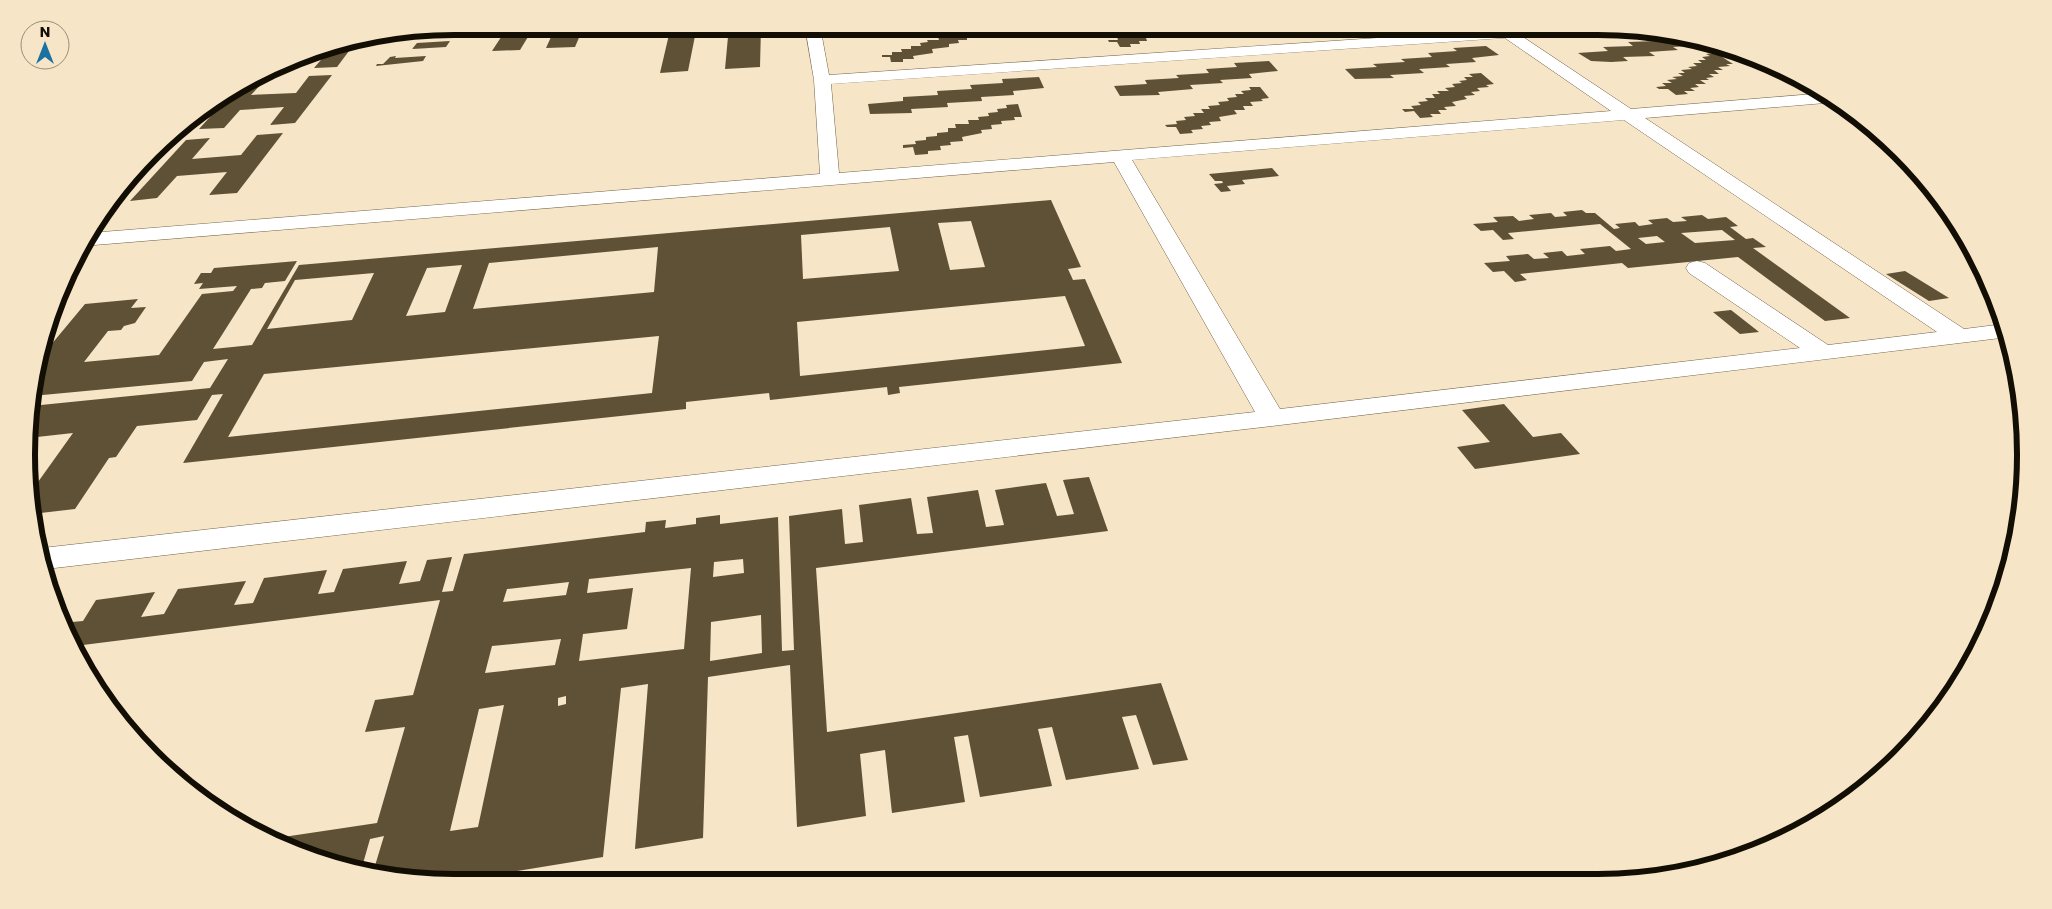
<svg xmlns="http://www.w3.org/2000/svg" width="2052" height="909" viewBox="0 0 2052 909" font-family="Poppins,sans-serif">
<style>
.building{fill:#5f5136;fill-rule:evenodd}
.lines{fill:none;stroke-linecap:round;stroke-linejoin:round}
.minor-casing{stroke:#726348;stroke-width:1}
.minor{fill:#fff;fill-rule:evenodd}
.rim{fill:none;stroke:#130e04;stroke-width:6}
</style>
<rect width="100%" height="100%" fill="#f6e5c6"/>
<path class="building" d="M 492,26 L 487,34 L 401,39 L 403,35 L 436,29 Z
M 556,26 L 584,26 L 575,47 L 546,48 Z
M 671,26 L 697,26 L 688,71 L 660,73 Z
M 729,26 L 761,26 L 760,67 L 725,69 Z
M 851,26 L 887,26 L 888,31 L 852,31 Z
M 972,26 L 983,26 L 985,34 L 967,37 L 967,40 L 958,40 L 959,43 L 949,44 L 949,47 L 932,49 L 933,53 L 913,56 L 914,59 L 903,59 L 903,62 L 891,62 L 890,57 L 882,57 L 882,55 L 892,55 L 892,52 L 902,52 L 901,49 L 911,49 L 911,46 L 921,46 L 920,43 L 928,42 L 927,40 L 939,40 L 938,37 L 948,37 L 947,34 L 957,34 L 956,31 L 964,31 L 964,28 L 972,28 Z
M 1146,26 L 1176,26 L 1178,29 L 1168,30 L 1170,32 L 1155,35 L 1157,38 L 1146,38 L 1147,41 L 1139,41 L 1140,44 L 1130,44 L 1131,47 L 1120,47 L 1117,42 L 1109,42 L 1108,40 L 1118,40 L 1117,37 L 1126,37 L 1124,34 L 1142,31 L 1140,29 L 1148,28 Z
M 1321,26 L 1351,26 L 1355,30 L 1336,33 L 1331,28 L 1323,28 Z
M 534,27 L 520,50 L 492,51 L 507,28 Z
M 1651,37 L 1660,37 L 1697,43 L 1702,45 L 1673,47 L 1678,50 L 1649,52 L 1655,56 L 1623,57 L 1628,61 L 1611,62 L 1591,61 L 1578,53 L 1608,51 L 1603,47 L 1633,46 L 1628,42 L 1657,41 Z
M 450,41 L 446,47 L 412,49 L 417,43 Z
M 355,43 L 337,67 L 314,68 L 326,54 L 304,55 L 317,49 Z
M 1486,46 L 1499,55 L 1472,58 L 1476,62 L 1446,64 L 1450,67 L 1419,69 L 1424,73 L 1390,75 L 1394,78 L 1355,79 L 1345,69 L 1377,67 L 1373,64 L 1405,62 L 1401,59 L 1432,57 L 1428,53 L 1457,51 L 1453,48 Z
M 1716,53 L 1733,64 L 1726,64 L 1730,66 L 1718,67 L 1723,70 L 1714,70 L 1719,74 L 1709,74 L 1714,77 L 1706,78 L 1709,80 L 1700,80 L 1706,84 L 1695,84 L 1699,87 L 1690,88 L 1695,91 L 1684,91 L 1688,94 L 1676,95 L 1668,89 L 1659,89 L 1656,87 L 1666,86 L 1662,83 L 1672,83 L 1667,80 L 1677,79 L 1672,77 L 1683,76 L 1678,73 L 1685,73 L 1681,70 L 1692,69 L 1688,67 L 1697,66 L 1693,63 L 1702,63 L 1698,60 L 1706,60 L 1702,57 L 1710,56 L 1706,54 Z
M 396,56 L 395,58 L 426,56 L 423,61 L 376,66 L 377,64 L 383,64 L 390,57 Z
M 1269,61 L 1278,71 L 1249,74 L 1252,78 L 1220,80 L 1223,83 L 1190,85 L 1193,89 L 1158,92 L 1160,95 L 1120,96 L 1114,86 L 1147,84 L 1145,80 L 1179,78 L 1176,75 L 1209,73 L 1206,69 L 1237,67 L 1234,63 Z
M 1481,73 L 1494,84 L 1486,85 L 1489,87 L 1477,88 L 1480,91 L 1471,92 L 1475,95 L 1464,96 L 1467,99 L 1452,102 L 1456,106 L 1444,107 L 1447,110 L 1438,110 L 1441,114 L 1430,114 L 1433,117 L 1420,118 L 1414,111 L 1405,112 L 1402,109 L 1414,109 L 1411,106 L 1421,105 L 1418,102 L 1428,101 L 1425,98 L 1435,98 L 1432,94 L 1440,94 L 1437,91 L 1449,91 L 1445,88 L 1455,87 L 1452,84 L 1462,83 L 1459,81 L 1467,80 L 1464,77 L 1473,77 L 1469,74 Z
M 332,75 L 295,123 L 270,125 L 284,107 L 240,110 L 224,128 L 199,129 L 241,83 L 249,80 L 266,79 L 251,95 L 296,93 L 309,76 Z
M 1039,77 L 1044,88 L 1013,91 L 1014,95 L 981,97 L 982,101 L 947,103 L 948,107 L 911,109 L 912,113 L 870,114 L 868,104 L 903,101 L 903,97 L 938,95 L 937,91 L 972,89 L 970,85 L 1003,83 L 1002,79 Z
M 1249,87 L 1260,87 L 1269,98 L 1261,99 L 1263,101 L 1250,102 L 1253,106 L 1243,106 L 1245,110 L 1234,110 L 1237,114 L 1219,117 L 1221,121 L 1209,122 L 1211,125 L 1201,126 L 1203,129 L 1191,130 L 1193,133 L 1180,134 L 1176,127 L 1167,127 L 1165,125 L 1177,124 L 1176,121 L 1186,120 L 1184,117 L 1195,116 L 1193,113 L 1204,113 L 1201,109 L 1210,109 L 1208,106 L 1220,105 L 1218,102 L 1229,101 L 1227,98 L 1237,97 L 1235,94 L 1244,94 L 1241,91 L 1251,90 Z
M 1018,104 L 1022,117 L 1014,117 L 1015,120 L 1001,121 L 1002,124 L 991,125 L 992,129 L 981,130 L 982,133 L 962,137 L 963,141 L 950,142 L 951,145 L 940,146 L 941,150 L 928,151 L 928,154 L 915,155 L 913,147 L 903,148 L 903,145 L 916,144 L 915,141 L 926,140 L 926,137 L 937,136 L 937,133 L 948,132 L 948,128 L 956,128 L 955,124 L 969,124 L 968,120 L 979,120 L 978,117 L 989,116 L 988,113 L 998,112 L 997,109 L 1007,108 L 1006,105 Z
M 283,133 L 237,193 L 209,195 L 227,172 L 177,176 L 157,198 L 130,201 L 186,140 L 210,138 L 192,159 L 241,155 L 257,135 Z
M 1272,168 L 1279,176 L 1242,180 L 1245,184 L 1227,186 L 1231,191 L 1221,192 L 1214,184 L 1223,183 L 1222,181 L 1215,181 L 1209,174 Z
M 1051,200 L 1081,267 L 1068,269 L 1073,280 L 1085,279 L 1122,363 L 899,387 L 900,393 L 888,395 L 887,387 L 770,400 L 769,393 L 686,402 L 686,409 L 183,463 L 223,394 L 212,395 L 197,420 L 137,426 L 116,457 L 109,458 L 75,509 L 32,514 L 29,483 L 38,482 L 73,433 L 28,438 L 31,406 L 210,388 L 228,359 L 204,362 L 192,381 L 32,396 L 34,371 L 40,358 L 85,304 L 138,299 L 131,308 L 146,307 L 135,323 L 124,326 L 121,330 L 108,331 L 84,362 L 159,355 L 202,294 L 233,291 L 237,286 L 199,289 L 203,283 L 194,284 L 201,273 L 211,273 L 214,268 L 297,261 L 285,281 L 265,283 L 262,288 L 251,289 L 213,349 L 252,345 L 299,265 ZM 971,221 L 985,267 L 950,270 L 938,223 ZM 890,227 L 899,271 L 803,279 L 801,235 ZM 658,247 L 654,292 L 473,309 L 489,263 ZM 462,265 L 445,312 L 406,316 L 427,268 ZM 374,273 L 352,320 L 267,329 L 295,280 ZM 1065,296 L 1085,346 L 800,376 L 797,322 ZM 659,336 L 652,393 L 228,437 L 264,374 Z
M 1582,210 L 1586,213 L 1595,213 L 1614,229 L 1620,228 L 1615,224 L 1635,222 L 1639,226 L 1653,224 L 1648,220 L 1667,218 L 1673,222 L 1687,221 L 1681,217 L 1702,215 L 1708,219 L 1726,217 L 1738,226 L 1730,227 L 1746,239 L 1753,238 L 1766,247 L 1753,248 L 1850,318 L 1825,321 L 1738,257 L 1628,268 L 1622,263 L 1520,274 L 1527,280 L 1515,282 L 1504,271 L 1493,272 L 1484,263 L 1510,261 L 1506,256 L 1528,254 L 1534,259 L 1549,258 L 1543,253 L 1562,251 L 1567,256 L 1585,254 L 1580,249 L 1610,246 L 1616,251 L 1631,249 L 1600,224 L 1508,233 L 1514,239 L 1503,240 L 1493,230 L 1481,231 L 1473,224 L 1498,222 L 1493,217 L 1513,216 L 1519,221 L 1534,219 L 1529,215 L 1551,213 L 1555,217 L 1567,216 L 1563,212 ZM 1722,230 L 1735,240 L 1695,243 L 1681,233 ZM 1657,236 L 1665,242 L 1646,244 L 1638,238 Z
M 1905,271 L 1949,298 L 1929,301 L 1886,274 Z
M 1731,310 L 1754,328 L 1759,332 L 1740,334 L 1713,312 Z
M 1504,404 L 1533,437 L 1561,433 L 1580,454 L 1475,469 L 1457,447 L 1490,442 L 1462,410 Z
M 1089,477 L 1108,531 L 816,568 L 827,732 L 1161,683 L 1188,760 L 1153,765 L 1136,715 L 1122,717 L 1139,769 L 1066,780 L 1052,727 L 1038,729 L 1052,786 L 980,797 L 968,735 L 954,737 L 965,802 L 892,813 L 885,750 L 860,754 L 866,816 L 797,827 L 790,665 L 708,677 L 703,838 L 635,849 L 648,684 L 621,688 L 603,857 L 450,882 L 374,869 L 384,836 L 370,839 L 362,867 L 317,860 L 270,839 L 377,823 L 405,727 L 365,732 L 375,700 L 413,695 L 440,600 L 75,646 L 68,628 L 72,622 L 83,621 L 96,600 L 155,592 L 141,617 L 164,614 L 178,589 L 246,581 L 234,605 L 253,603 L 264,578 L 327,570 L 318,594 L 334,592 L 343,569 L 407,561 L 399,584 L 420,581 L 427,560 L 452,557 L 442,592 L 453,591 L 464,554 L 645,532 L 646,522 L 666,520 L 665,528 L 696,524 L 696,518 L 720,515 L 720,524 L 778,517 L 782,651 L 794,650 L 789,516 L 842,509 L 845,544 L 863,542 L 859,505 L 911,498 L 917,534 L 933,533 L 927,497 L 978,490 L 986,527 L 1004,525 L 995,490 L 1046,483 L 1057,516 L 1074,514 L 1063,480 ZM 743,559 L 744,573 L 713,577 L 714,562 ZM 691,568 L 684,649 L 579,661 L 583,634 L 627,629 L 633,588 L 587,593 L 589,579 ZM 569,582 L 566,595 L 503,602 L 507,589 ZM 761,615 L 762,653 L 710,661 L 711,622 ZM 561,639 L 555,665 L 485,673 L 492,646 ZM 566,696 L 566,704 L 558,706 L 558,698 ZM 504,705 L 478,827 L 450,831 L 479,709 Z"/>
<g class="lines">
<defs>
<path id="minor" d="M 805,26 L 820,26 L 829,75 L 1496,30 L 1500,26 L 1511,29 L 1545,26 L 1607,28 L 1600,31 L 1523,37 L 1631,109 L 1825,93 L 1837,102 L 1645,118 L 1964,329 L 2004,324 L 2009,337 L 1272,426 L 46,569 L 39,549 L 42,548 L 1255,412 L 1114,162 L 82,246 L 90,233 L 820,174 L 814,80 ZM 1505,38 L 1611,111 L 839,173 L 831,84 ZM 1624,120 L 1937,332 L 1828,345 L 1705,263 L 1697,261 L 1689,263 L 1686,268 L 1689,273 L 1800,348 L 1280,409 L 1132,160 Z"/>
</defs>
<use href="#minor" class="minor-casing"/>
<use href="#minor" class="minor"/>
</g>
<path d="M0 0H2052V909H0ZM454 35H1598A419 419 0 0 1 2017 454V455A419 419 0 0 1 1598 874H454A419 419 0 0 1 35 455V454A419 419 0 0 1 454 35Z" fill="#f6e5c6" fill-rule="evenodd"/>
<path class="rim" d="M454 35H1598A419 419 0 0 1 2017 454V455A419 419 0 0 1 1598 874H454A419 419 0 0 1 35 455V454A419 419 0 0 1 454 35Z"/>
<g transform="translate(45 45)"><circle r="24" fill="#f6e5c6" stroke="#9b8f78"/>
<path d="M0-4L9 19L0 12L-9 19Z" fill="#1c71a1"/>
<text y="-8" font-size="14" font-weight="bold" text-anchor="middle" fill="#130e04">N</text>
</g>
</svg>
